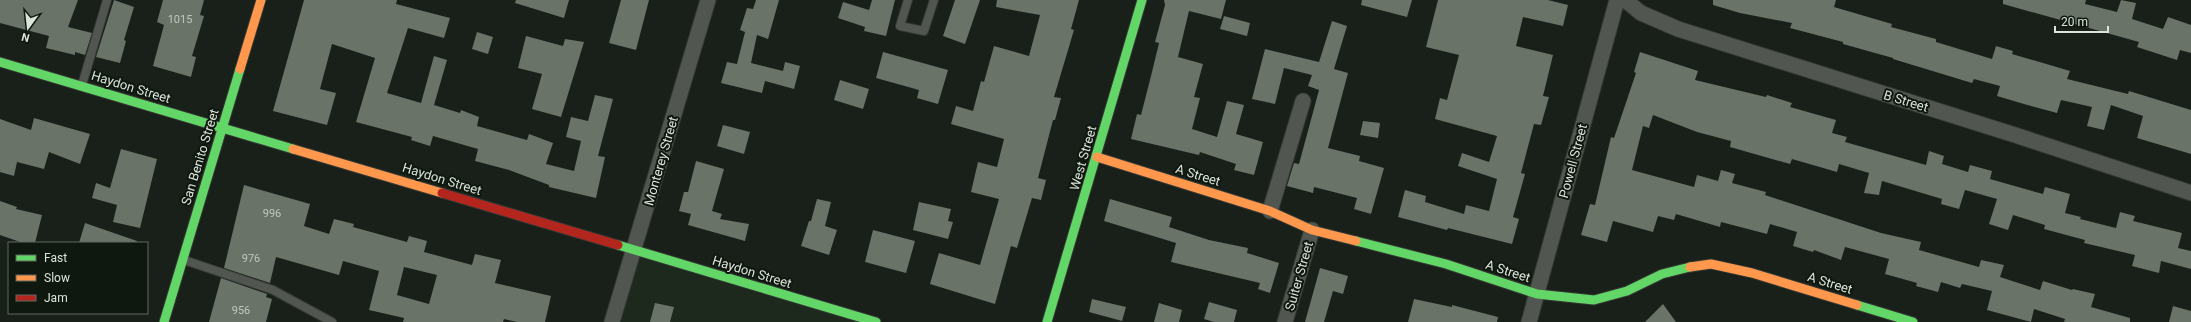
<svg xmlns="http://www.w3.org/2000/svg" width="2191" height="322" viewBox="0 0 2191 322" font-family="Roboto,sans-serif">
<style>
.built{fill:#1c291c}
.building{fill:#697368;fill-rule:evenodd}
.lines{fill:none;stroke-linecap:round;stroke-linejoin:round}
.lane-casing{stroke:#343834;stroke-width:10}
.street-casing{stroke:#343834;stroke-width:17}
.fast-casing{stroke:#343834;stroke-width:11}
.slow-casing{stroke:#343834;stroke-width:11}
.jam-casing{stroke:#343834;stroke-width:11}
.lane{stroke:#515651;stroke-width:8}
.street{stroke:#515651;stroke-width:15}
.fast{stroke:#63d668;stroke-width:9}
.slow{stroke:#ff974d;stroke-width:9}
.jam{stroke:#b3261e;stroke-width:9}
.labels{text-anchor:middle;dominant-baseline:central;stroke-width:4;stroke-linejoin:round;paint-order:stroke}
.number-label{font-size:11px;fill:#bfc7be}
.street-label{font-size:13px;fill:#dce3db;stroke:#0e180e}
</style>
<rect width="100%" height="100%" fill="#191f19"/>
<path class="built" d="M 635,250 L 876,322 L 612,322 Z"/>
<path class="building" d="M 0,0 L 78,0 L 68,27 L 92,33 L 85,55 L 75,52 L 75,55 L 46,48 L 49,36 L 0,23 Z
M 114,0 L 134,7 L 124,40 L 126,41 L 120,63 L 96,57 Z
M 163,0 L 204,0 L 200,15 L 204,16 L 192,56 L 196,57 L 191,77 L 153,66 L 164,25 L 157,22 Z
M 304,0 L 397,0 L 396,4 L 450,18 L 444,38 L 408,28 L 387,93 L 421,103 L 434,56 L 447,60 L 434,105 L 460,113 L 461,110 L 479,117 L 477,126 L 527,140 L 529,134 L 553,143 L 546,164 L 574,171 L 581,141 L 566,137 L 571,117 L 588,121 L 595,95 L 613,99 L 598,156 L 605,157 L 596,198 L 549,187 L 549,185 L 509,170 L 475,161 L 478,149 L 433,136 L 430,146 L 411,140 L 412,137 L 356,122 L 375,58 L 332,44 L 320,89 L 336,93 L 327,125 L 273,111 Z
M 516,0 L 569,0 L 564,18 L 515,3 Z
M 621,0 L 649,0 L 636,50 L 609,43 Z
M 756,0 L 779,0 L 768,39 L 757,35 L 751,63 L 783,71 L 785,62 L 800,66 L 794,89 L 765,81 L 762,93 L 721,83 L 727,62 L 737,64 L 745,32 L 740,30 L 747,8 L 753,9 Z
M 872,0 L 895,0 L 886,36 L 864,31 L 865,27 L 838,18 L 843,2 L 869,10 Z
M 955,0 L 980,0 L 965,44 L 943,36 Z
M 997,0 L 1079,0 L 1071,29 L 1074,30 L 1054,97 L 1061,98 L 1055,120 L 1053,120 L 1038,178 L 1046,180 L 1041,200 L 1032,198 L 1017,248 L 1011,246 L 995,304 L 930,284 L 939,253 L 980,265 L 999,199 L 971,192 L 978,162 L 997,167 L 1004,139 L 951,124 L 956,106 L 973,111 L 981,81 L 984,82 L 994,46 L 1029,56 L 1040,15 L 996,7 Z
M 1164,0 L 1226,0 L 1221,19 L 1189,11 L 1178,57 L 1203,64 L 1194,97 L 1200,98 L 1192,129 L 1217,137 L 1227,101 L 1244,105 L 1236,134 L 1263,142 L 1254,175 L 1234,170 L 1236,164 L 1200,152 L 1199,155 L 1131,139 L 1137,114 L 1141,115 L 1152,72 L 1159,43 L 1155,42 L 1165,5 Z
M 1362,0 L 1412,0 L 1407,17 L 1361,5 Z
M 1438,0 L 1548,0 L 1568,5 L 1563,26 L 1523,17 L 1516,46 L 1553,55 L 1543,96 L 1549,97 L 1541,125 L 1534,124 L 1521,173 L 1525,174 L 1513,217 L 1519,219 L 1512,244 L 1448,228 L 1447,230 L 1398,217 L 1405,190 L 1426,196 L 1425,202 L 1464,214 L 1466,205 L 1489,211 L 1497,179 L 1458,166 L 1462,153 L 1489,162 L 1497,136 L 1435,119 L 1440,98 L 1447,100 L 1459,55 L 1426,47 Z
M 1713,0 L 1836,0 L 1834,7 L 1892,24 L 1891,27 L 1936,39 L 1936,42 L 1992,59 L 1996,46 L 2013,51 L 2012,54 L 2070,71 L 2067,79 L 2128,94 L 2129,91 L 2191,110 L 2191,154 L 2137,138 L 2143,116 L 2111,105 L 2104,130 L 2087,126 L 2092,107 L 2061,100 L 2057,113 L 2024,104 L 1997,96 L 2000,86 L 1974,79 L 1972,83 L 1893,59 L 1893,58 L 1843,44 L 1843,42 L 1790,28 L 1792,23 L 1740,13 L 1713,5 Z
M 2003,0 L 2086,0 L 2085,4 L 2117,12 L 2121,0 L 2136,3 L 2132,19 L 2163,29 L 2168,17 L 2191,25 L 2191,53 L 2180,50 L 2177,60 L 2137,47 L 2139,42 L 2003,4 Z
M 1224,16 L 1250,23 L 1247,36 L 1220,29 Z
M 1332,21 L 1347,26 L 1334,69 L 1348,73 L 1328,148 L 1360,156 L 1359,161 L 1384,168 L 1371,214 L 1354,209 L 1357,198 L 1314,187 L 1313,193 L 1287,186 L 1294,163 L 1299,164 L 1319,90 L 1308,86 L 1312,75 L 1284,68 L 1275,104 L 1252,99 L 1265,49 L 1319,62 Z
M 477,32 L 493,37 L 488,54 L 472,49 Z
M 526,36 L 563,46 L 565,39 L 584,42 L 561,117 L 532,109 L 542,74 L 518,68 Z
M 883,52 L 948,70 L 938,104 L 917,98 L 919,90 L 876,78 Z
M 1640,52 L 1698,71 L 1695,80 L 1766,97 L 1767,95 L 1792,103 L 1790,107 L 1836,120 L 1832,133 L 1847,137 L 1845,142 L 1926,165 L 1929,151 L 1944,156 L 1942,164 L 1968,172 L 1970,165 L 1992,171 L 1990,179 L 2043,194 L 2045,187 L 2070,194 L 2065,213 L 2081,217 L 2080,219 L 2116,228 L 2120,212 L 2135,216 L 2133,221 L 2182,233 L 2178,248 L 2191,251 L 2191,269 L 2161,261 L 2159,273 L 2132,266 L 2135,255 L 2084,243 L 2085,240 L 2044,229 L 2045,225 L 2013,215 L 2008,230 L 1989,224 L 1997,199 L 1965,190 L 1959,209 L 1941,204 L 1942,199 L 1882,181 L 1879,195 L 1864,193 L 1869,173 L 1839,164 L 1837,172 L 1792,159 L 1790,164 L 1730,147 L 1731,141 L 1697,132 L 1653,115 L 1649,128 L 1643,126 L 1632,170 L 1694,187 L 1697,175 L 1718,181 L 1721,170 L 1735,174 L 1732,183 L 1766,192 L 1765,195 L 1881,233 L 1921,242 L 1919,250 L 1979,267 L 1981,260 L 2004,265 L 2000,277 L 2040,290 L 2043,281 L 2072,290 L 2073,289 L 2095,294 L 2091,307 L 2130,318 L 2130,322 L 2064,322 L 2065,319 L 2034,309 L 2031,322 L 1987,310 L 1992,291 L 1962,284 L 1960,288 L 1941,282 L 1938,292 L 1916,286 L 1917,283 L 1885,274 L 1889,259 L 1845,247 L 1841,260 L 1814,250 L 1813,252 L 1793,246 L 1797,232 L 1770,224 L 1767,234 L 1721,222 L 1720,227 L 1676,214 L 1674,220 L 1658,216 L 1653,232 L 1613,221 L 1607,242 L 1581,235 L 1590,204 L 1595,205 L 1611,137 L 1614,138 L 1636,73 L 1634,72 Z
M 840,80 L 869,89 L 863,109 L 834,100 Z
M 34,118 L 90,134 L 80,164 L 49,152 L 44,169 L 17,162 L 14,176 L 0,172 L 0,119 L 31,130 Z
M 1363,121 L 1380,123 L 1378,138 L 1360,135 Z
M 723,125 L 750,132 L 744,154 L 717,146 Z
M 121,149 L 157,159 L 140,228 L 113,222 L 117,205 L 92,198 L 96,183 L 110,188 Z
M 696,161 L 724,169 L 712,211 L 722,214 L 720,219 L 749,224 L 745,241 L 688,225 L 691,214 L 679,211 L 684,192 L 688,192 Z
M 244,185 L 310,204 L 304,226 L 329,234 L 334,219 L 354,224 L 353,227 L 407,242 L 409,236 L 427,241 L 424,252 L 472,265 L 475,254 L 501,260 L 495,283 L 551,296 L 545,322 L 517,322 L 504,319 L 503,322 L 403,322 L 404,318 L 369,310 L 379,271 L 343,261 L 339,275 L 276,257 L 270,283 L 224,268 ZM 404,267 L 437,275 L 429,304 L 397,295 Z
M 817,199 L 831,202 L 825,226 L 837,230 L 829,255 L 801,246 L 809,221 L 811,221 Z
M 1110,199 L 1172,217 L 1169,227 L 1209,240 L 1248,248 L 1247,253 L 1279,263 L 1270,293 L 1258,289 L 1260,283 L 1171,262 L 1176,243 L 1104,221 Z
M 0,201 L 17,207 L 16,209 L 42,215 L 35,243 L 23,243 L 0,235 Z
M 919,202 L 951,209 L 948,221 L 953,222 L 948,239 L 913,230 Z
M 85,223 L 137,241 L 136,243 L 79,243 Z
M 873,230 L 915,241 L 906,273 L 865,262 Z
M 1320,268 L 1348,276 L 1343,294 L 1333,291 L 1324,322 L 1305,322 Z
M 221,278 L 267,294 L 266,297 L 272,299 L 266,322 L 209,322 Z
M 1092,299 L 1126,307 L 1122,321 L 1089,312 Z
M 1414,299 L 1452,307 L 1452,305 L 1498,317 L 1497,322 L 1408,322 Z
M 1209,302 L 1237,310 L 1234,322 L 1214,322 L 1204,319 Z
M 655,303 L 674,307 L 670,322 L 650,322 Z
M 1159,303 L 1182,310 L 1179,322 L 1154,322 Z
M 1663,304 L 1676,322 L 1645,322 Z
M 2173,306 L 2191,311 L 2191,322 L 2169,322 Z"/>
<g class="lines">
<defs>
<path id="lane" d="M 908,0 L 900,26 L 924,31 L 934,0
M 82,85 L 107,0
M 184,260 L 273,290 L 332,322"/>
<path id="street" d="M 1625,0 L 1641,13 L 1678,29 L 2015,135 L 2191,193
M 1270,211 L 1303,101
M 612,322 L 708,0
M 1285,322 L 1312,230
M 1529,322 L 1617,0"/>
<path id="fast" d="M 0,62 L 293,149
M 1356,241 L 1446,264 L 1537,294 L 1594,300 L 1627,291 L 1662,274 L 1690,267
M 618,245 L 876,322
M 1857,305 L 1913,322
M 164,322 L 240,69
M 1047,322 L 1142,0"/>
<path id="slow" d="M 240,69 L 261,0
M 293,149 L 442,193
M 1097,157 L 1270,211 L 1312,230 L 1356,241
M 1690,267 L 1711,264 L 1752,273 L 1857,305"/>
<path id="jam" d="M 442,193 L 618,245"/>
</defs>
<use href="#lane" class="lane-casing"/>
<use href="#street" class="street-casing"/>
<use href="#fast" class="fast-casing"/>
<use href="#slow" class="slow-casing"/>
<use href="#jam" class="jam-casing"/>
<use href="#lane" class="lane"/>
<use href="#street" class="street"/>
<use href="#fast" class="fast"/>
<use href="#slow" class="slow"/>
<use href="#jam" class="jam"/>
</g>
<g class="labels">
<g class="number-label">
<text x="180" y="19">1015</text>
<text x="272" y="213">996</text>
<text x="251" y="258">976</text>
<text x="241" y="310">956</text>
</g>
<g class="street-label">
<text transform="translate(131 87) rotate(17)">Haydon Street</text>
<text transform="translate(1906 101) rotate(17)">B Street</text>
<text transform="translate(200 157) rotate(-73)">San Benito Street</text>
<text transform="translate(1083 158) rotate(-74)">West Street</text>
<text transform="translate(661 161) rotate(-74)">Monterey Street</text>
<text transform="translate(1573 161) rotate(-75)">Powell Street</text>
<text transform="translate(1198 175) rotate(17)">A Street</text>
<text transform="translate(442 179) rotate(17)">Haydon Street</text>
<text transform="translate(1508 271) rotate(18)">A Street</text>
<text transform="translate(752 272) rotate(17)">Haydon Street</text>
<text transform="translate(1299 276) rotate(-74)">Suiter Street</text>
<text transform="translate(1830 283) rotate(17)">A Street</text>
</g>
</g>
<rect x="8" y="242" width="140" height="72" fill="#0e180e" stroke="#606960"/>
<rect x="16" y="255" width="20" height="6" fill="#63d668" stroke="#606960"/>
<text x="44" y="262" font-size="12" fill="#dce3db">Fast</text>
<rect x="16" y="275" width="20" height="6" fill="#ff974d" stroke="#606960"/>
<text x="44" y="282" font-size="12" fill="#dce3db">Slow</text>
<rect x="16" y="295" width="20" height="6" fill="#b3261e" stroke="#606960"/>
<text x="44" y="302" font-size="12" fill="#dce3db">Jam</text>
<g transform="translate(28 28) rotate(195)" stroke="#0e180e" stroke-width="3" paint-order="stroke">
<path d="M0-3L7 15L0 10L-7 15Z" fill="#dce3db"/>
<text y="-6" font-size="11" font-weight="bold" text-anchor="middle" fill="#dce3db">N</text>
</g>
<path d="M2055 26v6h53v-6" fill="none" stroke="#dce3db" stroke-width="2"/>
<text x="2061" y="26" font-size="12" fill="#dce3db" stroke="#0e180e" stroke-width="3" paint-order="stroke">20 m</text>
</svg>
